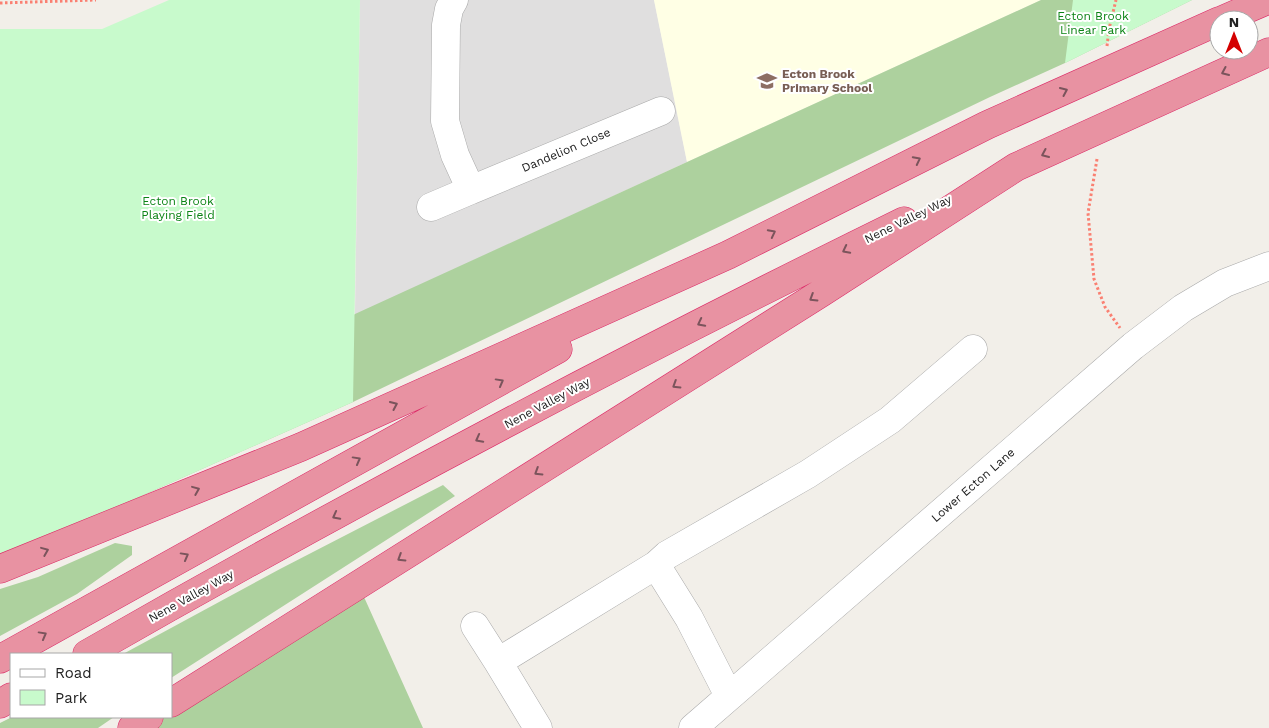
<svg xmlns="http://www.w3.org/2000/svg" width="1269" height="728" viewBox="0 0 1269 728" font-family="'Work Sans',sans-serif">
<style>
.residential{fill:#e0dfdf}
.education{fill:#ffffe5}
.forest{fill:#add19e}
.park{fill:#c8facc}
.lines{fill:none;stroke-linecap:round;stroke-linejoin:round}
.minor-casing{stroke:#a9a9a9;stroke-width:29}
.highway-casing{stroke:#dc2a67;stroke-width:29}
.path{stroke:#fa8072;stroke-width:3;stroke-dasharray:2.5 2.5;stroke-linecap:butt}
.minor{stroke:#fff;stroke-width:28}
.highway{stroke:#e892a2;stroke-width:28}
.oneway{stroke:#7b545c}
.labels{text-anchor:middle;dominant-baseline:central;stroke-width:4;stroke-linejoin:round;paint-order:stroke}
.park-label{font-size:12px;fill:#0c8416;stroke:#fff}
.education-label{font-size:12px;font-weight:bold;fill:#785e54;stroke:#fff;text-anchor:start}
.street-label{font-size:12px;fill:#222;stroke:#fff}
</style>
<rect width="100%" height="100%" fill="#f2efe9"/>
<path class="residential" d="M 360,0 L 654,0 L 687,162 L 355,315 Z"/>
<path class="education" d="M 654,0 L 1041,0 L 687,162 Z"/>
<path class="forest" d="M 1041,0 L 1192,0 L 1065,63 L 990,97 L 353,402 L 60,532 L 0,554 L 355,314 Z
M 443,485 L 455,496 L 171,678 L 171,654 L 123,654 L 280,569 Z
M 115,543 L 132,546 L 132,555 L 77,594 L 0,636 L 0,589 L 38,577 Z
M 364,597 L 423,728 L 145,728 L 161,717 L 171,717 L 171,710 Z
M 12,717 L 114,717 L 98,728 L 0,728 L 0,723 Z"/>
<path class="park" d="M 169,0 L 360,0 L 353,402 L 60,532 L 0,554 L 0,29 L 102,29 Z
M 1073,0 L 1192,0 L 1065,63 Z"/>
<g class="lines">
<defs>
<path id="minor" d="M 471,190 L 661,111
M 431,207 L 471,190 L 455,155 L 445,121 L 446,25 L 449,9 L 454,0
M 475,626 L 498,662 L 656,565
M 498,662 L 538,728
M 729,696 L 689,618 L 656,565 L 667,555 L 808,474 L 890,420 L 973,349
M 693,728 L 1133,346 L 1183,308 L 1225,283 L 1269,266"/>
<path id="highway" d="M 1222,20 L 1268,0
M 0,569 L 301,447 L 728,255 L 987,125 L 1219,21
M 87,654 C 354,501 627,357 904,221
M 0,659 L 558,349
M 171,703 L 821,293 L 1016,167 L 1269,52
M 0,704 L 11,697
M 132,728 L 149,717"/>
</defs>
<use href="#minor" class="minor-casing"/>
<use href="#highway" class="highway-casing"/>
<path class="path" d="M 0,3 L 96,0
M 1107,46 L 1109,29 L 1116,0
M 1097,159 L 1088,213 L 1094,279 L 1105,307 L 1120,328"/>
<use href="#minor" class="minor"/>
<use href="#highway" class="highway"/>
</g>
<defs><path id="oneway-chevron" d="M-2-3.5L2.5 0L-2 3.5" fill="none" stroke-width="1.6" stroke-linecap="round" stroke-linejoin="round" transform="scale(1.25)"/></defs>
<g class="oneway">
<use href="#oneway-chevron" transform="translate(1225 72) rotate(156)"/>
<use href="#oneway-chevron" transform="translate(1064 91) rotate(-24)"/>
<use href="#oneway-chevron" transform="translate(1045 154) rotate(156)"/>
<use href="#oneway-chevron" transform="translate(917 160) rotate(-27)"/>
<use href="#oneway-chevron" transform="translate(772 233) rotate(-27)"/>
<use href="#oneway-chevron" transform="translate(846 250) rotate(153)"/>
<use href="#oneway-chevron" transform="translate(813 298) rotate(148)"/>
<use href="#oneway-chevron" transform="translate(701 323) rotate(153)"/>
<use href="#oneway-chevron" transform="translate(500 382) rotate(-29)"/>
<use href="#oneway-chevron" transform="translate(676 385) rotate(148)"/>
<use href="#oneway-chevron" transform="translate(394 405) rotate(-24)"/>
<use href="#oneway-chevron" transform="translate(479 439) rotate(152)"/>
<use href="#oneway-chevron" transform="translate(357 460) rotate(-29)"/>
<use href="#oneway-chevron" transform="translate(538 472) rotate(148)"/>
<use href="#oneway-chevron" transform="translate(196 490) rotate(-22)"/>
<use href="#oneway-chevron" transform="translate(336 516) rotate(152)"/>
<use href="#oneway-chevron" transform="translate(45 551) rotate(-22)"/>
<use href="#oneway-chevron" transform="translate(185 556) rotate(-29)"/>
<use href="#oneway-chevron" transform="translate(401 558) rotate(148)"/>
<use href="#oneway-chevron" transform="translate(43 635) rotate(-29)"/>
</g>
<defs>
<symbol id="school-bare" viewBox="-9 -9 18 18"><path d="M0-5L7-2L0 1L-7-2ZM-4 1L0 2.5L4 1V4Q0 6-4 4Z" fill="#8d6e63" stroke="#fff" stroke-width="2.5" paint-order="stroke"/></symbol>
</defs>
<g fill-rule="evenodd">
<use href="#school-bare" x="753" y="67" width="28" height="28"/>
</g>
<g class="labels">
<g class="park-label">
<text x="1093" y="16">Ecton Brook<tspan x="1093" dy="14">Linear Park</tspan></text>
<text x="178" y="201">Ecton Brook<tspan x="178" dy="14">Playing Field</tspan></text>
</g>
<g class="education-label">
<text x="782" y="74">Ecton Brook<tspan x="782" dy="14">Primary School</tspan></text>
</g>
<g class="street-label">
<text transform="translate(566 150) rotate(-23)">Dandelion Close</text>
<text transform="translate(908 219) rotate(-26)">Nene Valley Way</text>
<text transform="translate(547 403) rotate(-28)">Nene Valley Way</text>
<text transform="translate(973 485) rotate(-41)">Lower Ecton Lane</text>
<text transform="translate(191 596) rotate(-29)">Nene Valley Way</text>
</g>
</g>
<rect x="10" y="653" width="162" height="65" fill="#ffffff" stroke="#a7a7a7"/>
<rect x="20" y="669" width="25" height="8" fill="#ffffff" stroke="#a7a7a7"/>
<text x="55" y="678" font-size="15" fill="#222222">Road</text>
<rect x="20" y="690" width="25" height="15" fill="#c8facc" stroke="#a7a7a7"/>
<text x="55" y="703" font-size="15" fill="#222222">Park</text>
<g transform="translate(1234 35)"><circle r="24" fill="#ffffff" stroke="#a7a7a7"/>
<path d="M0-4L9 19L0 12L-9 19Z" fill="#d40000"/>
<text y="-8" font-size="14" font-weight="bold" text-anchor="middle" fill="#222222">N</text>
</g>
</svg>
